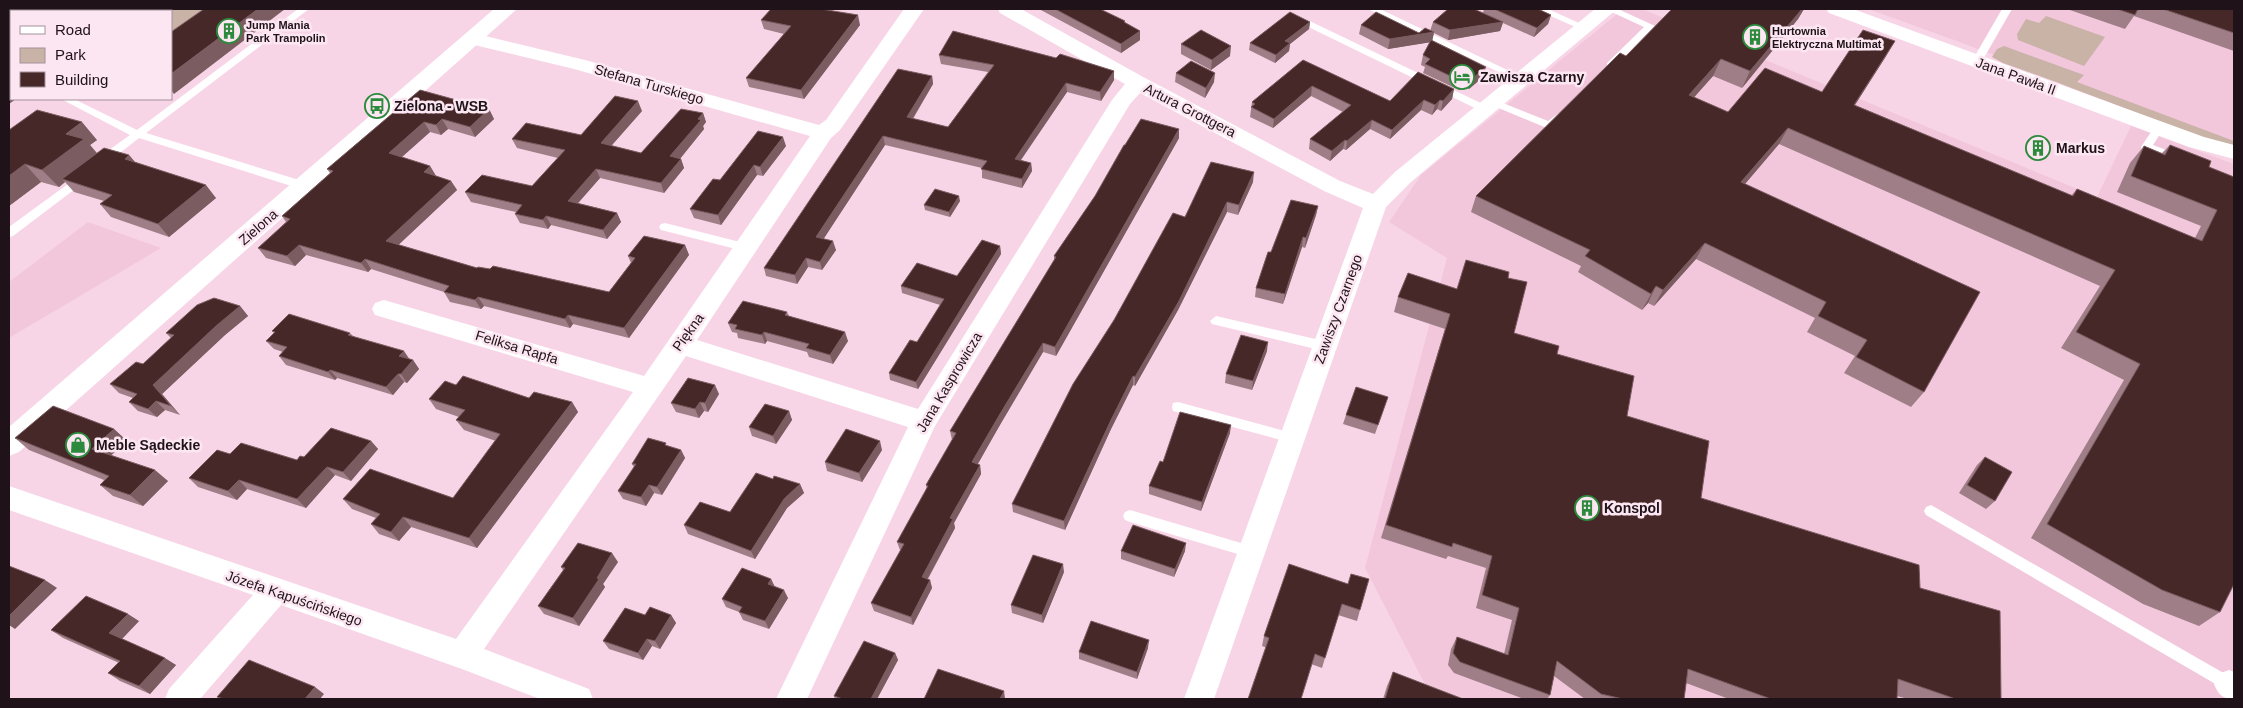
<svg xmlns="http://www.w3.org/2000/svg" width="2243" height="708" viewBox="0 0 2243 708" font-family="Helvetica,sans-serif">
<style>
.built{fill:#f2c7dc}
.green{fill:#c9b2a6}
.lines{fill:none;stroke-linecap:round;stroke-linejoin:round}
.service{fill:#fff;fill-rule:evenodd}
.minor{fill:#fff;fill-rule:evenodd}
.tertiary{fill:#fff;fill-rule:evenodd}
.wall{fill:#9f7e87}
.shaded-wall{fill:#7b5c61}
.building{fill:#462828;stroke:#7b5c61}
.labels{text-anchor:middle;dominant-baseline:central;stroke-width:5;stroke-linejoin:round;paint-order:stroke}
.far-poi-label{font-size:11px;font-weight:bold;fill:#1f1319;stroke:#fce6f1;text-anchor:start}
.street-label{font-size:14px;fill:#1f1319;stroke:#fce6f1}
.poi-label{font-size:14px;font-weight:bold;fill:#1f1319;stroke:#fce6f1;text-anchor:start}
</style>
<rect width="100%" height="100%" fill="#f8d5e6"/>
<path class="built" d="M 1623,9 L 1642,9 L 2097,197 L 2131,126 L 2234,164 L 2234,699 L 1460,699 L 1427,688 L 1365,568 L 1447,258 L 1389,222 L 1421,175 Z
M 1868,9 L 2234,9 L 2234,145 L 1954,40 Z
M 88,222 L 161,248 L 9,338 L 9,282 Z"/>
<path class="green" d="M 129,9 L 210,9 L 171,37 L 171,11 L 123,11 Z
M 2046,16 L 2105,37 L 2084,66 L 2018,40 L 2017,34 L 2026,19 L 2039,23 Z
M 2004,46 L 2084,75 L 2077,82 L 2234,141 L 2234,150 C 2157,122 2081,90 2003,63 L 1992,57 L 1997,49 Z"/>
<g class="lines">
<path class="service" d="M 107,9 L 121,9 L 119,11 L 105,11 Z
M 298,9 L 309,9 L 146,133 L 309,183 L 311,186 L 309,189 L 301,189 L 139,138 L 106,164 L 98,164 L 97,161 L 98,158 L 130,135 L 61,99 L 74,99 L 137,130 Z
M 1368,9 L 1380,9 L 1526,79 L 1521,82 L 1517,81 Z
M 1535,9 L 1548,9 L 1590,28 L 1588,30 L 1582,30 Z
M 1605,9 L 1618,9 L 1655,26 L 1615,67 L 1607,67 L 1607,63 L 1644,27 Z
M 2002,9 L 2012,9 L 1981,63 L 1973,63 L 1972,61 Z
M 1295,14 L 1489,107 L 1490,109 L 1489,111 L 1481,111 L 1292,19 L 1292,15 Z
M 9,53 L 11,53 L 11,61 L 9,61 Z
M 9,67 L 11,67 L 11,74 L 9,74 Z
M 1493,99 L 1548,121 L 1559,113 L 1564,116 L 1553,128 L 1549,129 L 1489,104 L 1488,102 Z
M 2159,124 L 2164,128 L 2153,145 L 2182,156 L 2183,159 L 2182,162 L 2174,162 L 2142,150 L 2141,147 L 2155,126 Z
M 83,173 L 89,177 L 87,180 L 13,236 L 9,237 L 9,227 Z
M 665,223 L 748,244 L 754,248 L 748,252 L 661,230 L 659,227 L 661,224 Z
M 1216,316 L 1324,341 L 1328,343 L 1330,346 L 1328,349 L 1324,351 L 1212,324 L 1210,321 Z
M 1178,402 L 1292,433 L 1297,434 L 1299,438 L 1297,442 L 1292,443 L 1173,411 L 1172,407 L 1173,403 Z
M 1931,505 L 2234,679 L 2234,689 L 2229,691 L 2224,689 L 1926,515 L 1924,511 L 1926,507 Z
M 1130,510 L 1251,546 L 1256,548 L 1258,552 L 1256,556 L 1251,558 L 1130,522 L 1125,520 L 1123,516 L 1125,512 Z"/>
<path class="minor" d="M 904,9 L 924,9 L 840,130 L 831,138 L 697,340 L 918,409 L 1112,100 L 1125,84 L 1000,13 L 998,9 L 1021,9 L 1145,78 L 1340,181 L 1373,194 L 1395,172 L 1595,9 L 1617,9 L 1411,182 L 1386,207 L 1214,699 L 1184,699 L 1363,208 L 1324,191 L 1140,93 L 1130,104 L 935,426 L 807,699 L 776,699 L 908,427 L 686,356 L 484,649 L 589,689 L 593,699 L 540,699 L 462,669 L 281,605 L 200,699 L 165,699 L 169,689 L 253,595 L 9,510 L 9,486 L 456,639 L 633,392 L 375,315 L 372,309 L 375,303 L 384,300 L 644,376 L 810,136 L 574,69 L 466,43 L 463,39 L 466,35 L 473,33 L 585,60 L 819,125 L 826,120 Z
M 1826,9 L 1853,9 L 2204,137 L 2234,145 L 2234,159 L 2189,147 L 1829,13 Z
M 2229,670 L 2234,672 L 2234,699 C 2222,699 2218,694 2214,684 L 2218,674 Z"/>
<path class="tertiary" d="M 494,9 L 517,9 L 19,452 L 9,456 L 9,427 Z"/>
</g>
<path class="wall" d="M 1039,9 L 1100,9 L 1140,31 L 1140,40 L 1121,53 Z
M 1484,9 L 1539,9 L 1551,15 L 1548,24 L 1534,37 L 1503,23 L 1500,31 L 1448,40 L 1434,33 L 1432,41 L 1483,77 L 1469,89 L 1463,86 L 1459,90 L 1423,73 L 1425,67 L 1421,65 L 1423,55 L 1430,42 L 1388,49 L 1359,34 L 1361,25 L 1419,33 L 1430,31 L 1433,22 L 1483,13 Z
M 1672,9 L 1804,9 L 1798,19 L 1742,88 L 1713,76 L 1694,97 L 1728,112 L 1822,92 L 1895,41 L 1855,105 L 2071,196 L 2077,189 L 2195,238 L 2201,226 L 2117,192 L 2130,163 L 2144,146 L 2162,153 L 2170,145 L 2209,167 L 2234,177 L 2220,612 L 2199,626 L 2143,604 L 2031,538 L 2124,380 L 2061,348 L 2100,286 L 1779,144 L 1745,184 L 1924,392 L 1911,407 L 1844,373 L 1855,356 L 1807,332 L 1815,318 L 1696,259 L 1654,306 L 1648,303 L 1642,310 L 1578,272 L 1581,266 L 1471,212 L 1476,196 L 1626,56 Z
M 2067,9 L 2234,9 L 2234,51 L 2134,16 L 2125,29 Z
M 761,20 L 860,25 L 804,99 L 749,87 L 746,78 L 784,34 L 764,29 Z
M 1310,22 L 1309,29 L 1290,44 L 1289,51 L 1275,63 L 1249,50 L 1250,43 Z
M 1181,44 L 1230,56 L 1211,70 L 1181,54 Z
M 939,55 L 1056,58 L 1114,71 L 1114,80 L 1101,101 L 1067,92 L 1021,160 L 1031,163 L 1032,171 L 1022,188 L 982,178 L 982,168 L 885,145 L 823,239 L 836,250 L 822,270 L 808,267 L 797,284 L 766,276 L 764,268 L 932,76 L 933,84 L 913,119 L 948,127 L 988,72 L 941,64 Z
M 1303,60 L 1390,101 L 1454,89 L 1452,99 L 1441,111 L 1437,109 L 1432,115 L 1421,110 L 1390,139 L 1370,129 L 1346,150 L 1343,149 L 1330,161 L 1309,149 L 1310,139 L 1343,112 L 1311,96 L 1273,128 L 1250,117 L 1252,102 Z
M 1176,73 L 1214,82 L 1205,98 L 1175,82 Z
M 420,90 L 489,109 L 494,119 L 475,137 L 448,129 L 441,135 L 430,132 L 402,157 L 430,166 L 436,176 L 451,181 L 457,190 L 398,245 L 477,268 L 490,269 L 609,292 L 631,263 L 628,256 L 685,245 L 689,255 L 629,338 L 573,324 L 570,328 L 484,306 L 481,309 L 450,302 L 444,292 L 371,269 L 368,272 L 306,255 L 295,266 L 266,258 L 258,248 L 286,222 L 282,216 L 330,173 L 327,169 Z
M 642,111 L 611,146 L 641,153 L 703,113 L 706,122 L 703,126 L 704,129 L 680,159 L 681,159 L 684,168 L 664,193 L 600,178 L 578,203 L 617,213 L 621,222 L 607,239 L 551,225 L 548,229 L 520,223 L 515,214 L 516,212 L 471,202 L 465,192 L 532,186 L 558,158 L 517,148 L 512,139 L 581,135 Z
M 9,130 L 97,140 L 90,145 L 97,153 L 129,155 L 135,162 L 216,198 L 169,237 L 111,217 L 100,204 L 104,201 L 74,192 L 65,182 L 59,187 L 41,182 L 9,206 Z
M 1179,138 L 1056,356 L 1043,352 L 977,464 L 980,465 L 981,474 L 954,523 L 955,528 L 928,579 L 930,580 L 932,588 L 913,625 L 874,611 L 871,603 L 901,550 L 900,550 L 897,542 L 927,489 L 926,485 L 952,440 L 950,431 L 1054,260 L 1054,256 L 1095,196 L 1125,145 Z
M 786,146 L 763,176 L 757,175 L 721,225 L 694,218 L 690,209 L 720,180 Z
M 1253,182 L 1238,215 L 1227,212 L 1178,310 L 1135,386 L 1133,385 L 1111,429 L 1065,530 L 1013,512 L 1012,504 L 1185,217 Z
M 960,201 L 950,217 L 925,210 L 924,205 Z
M 1318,206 L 1316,215 L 1305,248 L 1302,247 L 1283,304 L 1255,297 L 1256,288 L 1271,252 Z
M 1000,246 L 1001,254 L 918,389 L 890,380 L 889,373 L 917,342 L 940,305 L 902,293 L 901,286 L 957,276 Z
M 1508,278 L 1514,333 L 1557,354 L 1627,416 L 1701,498 L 1920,588 L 2001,699 L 1908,699 L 1897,696 L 1897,699 L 1729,699 L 1686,683 L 1684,699 L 1585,699 L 1554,676 L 1550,695 L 1547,699 L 1524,699 L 1454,673 L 1448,665 L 1451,649 L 1457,637 L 1504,654 L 1512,620 L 1476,608 L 1486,568 L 1448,556 L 1446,559 L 1381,538 L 1445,329 L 1394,312 L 1398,297 L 1457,289 Z
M 240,306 L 248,316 L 225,335 L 162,394 L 180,415 L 165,410 L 157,417 L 138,411 L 129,402 L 133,398 L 119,393 L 110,384 L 143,364 L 171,338 L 166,333 Z
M 787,312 L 789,316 L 848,341 L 833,364 L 809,357 L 807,352 L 767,341 L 765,344 L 738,338 L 737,333 L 732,332 L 728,323 Z
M 272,331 L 350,333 L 354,337 L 413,360 L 419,369 L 407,383 L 404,382 L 393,395 L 337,378 L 335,380 L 286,365 L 279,356 L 283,352 L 274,349 L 266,341 L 274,333 Z
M 1267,351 L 1252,390 L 1225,383 L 1226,374 Z
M 456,385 L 529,398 L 572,402 L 578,412 L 477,548 L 411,527 L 399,541 L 379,534 L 371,524 L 376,518 L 352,509 L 343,499 L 453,498 L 496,441 L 464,430 L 456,420 L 459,417 L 436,409 L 429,399 Z
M 719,394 L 708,412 L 704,411 L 699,418 L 676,412 L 671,403 Z
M 1388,397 L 1375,434 L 1343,424 L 1346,415 Z
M 789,411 L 792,420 L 776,444 L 752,436 L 749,427 Z
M 114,429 L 127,441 L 111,455 L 168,481 L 143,506 L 113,496 L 100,485 L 104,480 L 29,450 L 15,438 Z
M 1230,433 L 1201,511 L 1149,494 L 1149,486 L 1163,462 Z
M 371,441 L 378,449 L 351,481 L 335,475 L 306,508 L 247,489 L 237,500 L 198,487 L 189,478 L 230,454 L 297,460 L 304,457 Z
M 667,446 L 681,450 L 685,458 L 662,495 L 654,493 L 646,506 L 623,499 L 618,491 L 634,467 L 632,464 Z
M 882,450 L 862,482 L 827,471 L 825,462 Z
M 1985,457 L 1995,501 L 1986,509 L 1959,493 L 1977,465 Z
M 773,479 L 800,484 L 804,493 L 787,508 L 755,559 L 688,534 L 684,525 L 730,512 Z
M 1121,551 L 1185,551 L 1174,577 L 1121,559 Z
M 618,562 L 603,584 L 605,587 L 579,626 L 544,614 L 538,606 L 563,570 L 561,567 Z
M 1289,564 L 1360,610 L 1357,621 L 1338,615 L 1322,668 L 1262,646 L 1264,636 Z
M 1064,572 L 1043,623 L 1012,613 L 1011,605 Z
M 771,579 L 774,586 L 788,598 L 769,629 L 743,620 L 739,612 L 726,607 L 722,599 Z
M 645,615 L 671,615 L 676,623 L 660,649 L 652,646 L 643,660 L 609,649 L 603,641 Z
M 139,621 L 122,639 L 176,665 L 150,694 L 120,681 L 108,673 L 119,663 L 63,638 L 51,630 Z
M 1148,648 L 1137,679 L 1079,659 L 1079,652 Z
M 895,653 L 898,660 L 877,699 L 835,699 L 834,696 Z
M 1393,672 L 1463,699 L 1383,699 L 1387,686 Z"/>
<path class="shaded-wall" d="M 23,9 L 65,9 L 61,11 L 19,11 Z
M 258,9 L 285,9 L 174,94 L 171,90 L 171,74 Z
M 1802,9 L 1804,9 L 1798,19 L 1742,88 L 1750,71 Z
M 858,15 L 860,25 L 804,99 L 801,90 Z
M 1551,15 L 1548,24 L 1534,37 L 1537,28 Z
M 11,16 L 11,43 L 9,45 L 9,18 Z
M 1310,22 L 1309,29 L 1290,44 L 1289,51 L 1275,63 L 1276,55 L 1285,41 Z
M 1503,22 L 1500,31 L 1448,40 L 1450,30 Z
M 1140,31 L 1140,40 L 1121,53 L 1121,44 Z
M 1434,32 L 1432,42 L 1388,49 L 1390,39 Z
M 1895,41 L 1885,58 L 1844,122 L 1854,105 Z
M 1231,46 L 1230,56 L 1211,70 L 1212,60 Z
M 1721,59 L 1713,76 L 1682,111 L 1689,95 Z
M 1486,67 L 1483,77 L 1469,89 L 1472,79 Z
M 1114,71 L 1114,80 L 1101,101 L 1100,92 Z
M 1215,73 L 1214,82 L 1205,98 L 1206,88 Z
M 932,76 L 933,84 L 908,126 L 907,117 Z
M 1465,76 L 1463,86 L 1459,90 L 1461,81 Z
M 1066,83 L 1067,92 L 1016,167 L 1015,159 Z
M 1312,86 L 1311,96 L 1273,128 L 1274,119 Z
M 1454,89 L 1452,99 L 1441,111 L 1443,101 Z
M 9,91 L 11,94 L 11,99 L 16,99 L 9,104 Z
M 1424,100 L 1421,110 L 1390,139 L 1392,130 Z
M 1440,100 L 1437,109 L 1432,115 L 1435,105 Z
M 638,101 L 642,111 L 605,153 L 601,143 Z
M 489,109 L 494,119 L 475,137 L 470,127 Z
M 703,113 L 706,122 L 703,126 L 704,129 L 674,166 L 670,156 Z
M 442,119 L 448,129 L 441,135 L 436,125 Z
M 1372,120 L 1370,129 L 1346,150 L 1347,141 Z
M 82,122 L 97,140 L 90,145 L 99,156 L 62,179 L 65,182 L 59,187 L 42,170 L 66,134 Z
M 424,122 L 430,132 L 395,163 L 389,153 Z
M 1788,128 L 1779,144 L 1733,198 L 1741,182 Z
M 1179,129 L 1179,138 L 1056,356 L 1055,347 Z
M 883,136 L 885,145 L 819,246 L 816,237 Z
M 783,137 L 786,146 L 763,176 L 760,167 Z
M 1345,140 L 1343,149 L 1330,161 L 1332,151 Z
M 129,155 L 140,168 L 125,159 Z
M 681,159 L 684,168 L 664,193 L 661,183 Z
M 1031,163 L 1032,171 L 1022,188 L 1022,179 Z
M 25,164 L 41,182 L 9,206 L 9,176 Z
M 754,165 L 757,175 L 721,225 L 718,215 Z
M 430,166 L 436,176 L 424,172 Z
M 596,169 L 600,178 L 572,210 L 568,201 Z
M 1254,172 L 1253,182 L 1238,215 L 1239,205 Z
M 451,181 L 457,190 L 392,251 L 386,241 Z
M 206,185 L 216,198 L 169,237 L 158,224 Z
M 959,196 L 960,201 L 950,217 L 949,212 Z
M 1227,202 L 1227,212 L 1178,310 L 1135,386 L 1135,377 Z
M 1318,206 L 1316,215 L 1305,248 L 1306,238 Z
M 617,213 L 621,222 L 607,239 L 603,230 Z
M 546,216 L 551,225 L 548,229 L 543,220 Z
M 1303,237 L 1302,247 L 1283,304 L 1285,294 Z
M 833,241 L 836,250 L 822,270 L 820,262 Z
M 1705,243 L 1696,259 L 1654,306 L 1663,290 Z
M 299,245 L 306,255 L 295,266 L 287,256 Z
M 685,245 L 689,255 L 629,338 L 624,328 Z
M 1000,246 L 1001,254 L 918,389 L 916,382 Z
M 806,258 L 808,267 L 797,284 L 795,275 Z
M 365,259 L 371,269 L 368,272 L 361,263 Z
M 1656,286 L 1648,303 L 1642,310 L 1651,294 Z
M 478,297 L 484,306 L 481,309 L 475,300 Z
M 240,306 L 248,316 L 225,335 L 162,394 L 180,415 L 171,406 L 153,385 L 216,326 Z
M 568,315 L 573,324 L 570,328 L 565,319 Z
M 764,332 L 767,341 L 765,344 L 762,335 Z
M 845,332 L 848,341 L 833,364 L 830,355 Z
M 1268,342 L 1267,351 L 1252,390 L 1253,381 Z
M 1043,343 L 1043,352 L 1001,423 L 974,471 L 972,462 L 1000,414 Z
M 404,351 L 410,360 L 399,356 Z
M 413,360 L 419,369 L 407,383 L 401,374 Z
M 330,370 L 337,378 L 335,380 L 328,372 Z
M 398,374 L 404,382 L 393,395 L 386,387 Z
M 1133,376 L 1133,385 L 1111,429 L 1065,530 L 1064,521 L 1111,420 Z
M 715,385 L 719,394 L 708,412 L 705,403 Z
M 156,401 L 165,410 L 157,417 L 148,409 Z
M 572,402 L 578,412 L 477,548 L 469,538 Z
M 700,402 L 704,411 L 699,418 L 695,409 Z
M 789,411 L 792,420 L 776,444 L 773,436 Z
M 1231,425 L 1230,433 L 1201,511 L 1202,502 Z
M 114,429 L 127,441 L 106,460 L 92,449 Z
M 371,441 L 378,449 L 351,481 L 343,472 Z
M 880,441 L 882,450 L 862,482 L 859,473 Z
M 681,450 L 685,458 L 662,495 L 657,487 Z
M 980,465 L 981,474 L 954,523 L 955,528 L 924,585 L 922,577 L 950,518 Z
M 327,467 L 335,475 L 306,508 L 297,499 Z
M 155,470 L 168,481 L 143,506 L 130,495 Z
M 239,480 L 247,489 L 237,500 L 228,491 Z
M 800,484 L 804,493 L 787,508 L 755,559 L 751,551 L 784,499 Z
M 649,485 L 654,493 L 646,506 L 641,497 Z
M 403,517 L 411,527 L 399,541 L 391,532 Z
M 1186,543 L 1185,551 L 1174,577 L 1175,569 Z
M 612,553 L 618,562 L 603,584 L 605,587 L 579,626 L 573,618 Z
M 1063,564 L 1064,572 L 1043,623 L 1042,615 Z
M 771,579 L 775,587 L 768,584 Z
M 45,580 L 57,588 L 15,629 L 9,625 L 9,616 Z
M 930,580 L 932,588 L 913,625 L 911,617 Z
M 784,590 L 788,598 L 769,629 L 765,621 Z
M 128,614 L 139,621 L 120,641 L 109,633 Z
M 671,615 L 676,623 L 660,649 L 655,641 Z
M 647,639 L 652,646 L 643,660 L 638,653 Z
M 1149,640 L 1148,648 L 1137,679 L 1137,672 Z
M 895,653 L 898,660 L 877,699 L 871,699 Z
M 165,658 L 176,665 L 150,694 L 139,686 Z
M 315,687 L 324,694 L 320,699 L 305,699 Z
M 1004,691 L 1005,699 L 1000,699 Z"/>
<path class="building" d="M 9,9 L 23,9 L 19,11 L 11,11 L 11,16 L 9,18 Z
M 204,9 L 258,9 L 171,74 L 171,32 Z
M 771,9 L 821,9 L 858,15 L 801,90 L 746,78 L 791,26 L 761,20 Z
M 1055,9 L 1100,9 L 1125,21 L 1124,22 L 1140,31 L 1121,44 Z
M 1448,9 L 1474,9 L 1503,22 L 1450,30 L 1433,22 Z
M 1494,9 L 1538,9 L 1551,15 L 1537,28 Z
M 1672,9 L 1802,9 L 1750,71 L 1721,59 L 1689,95 L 1728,112 L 1765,68 L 1822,92 L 1863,30 L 1895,41 L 1854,105 L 2073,196 L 2077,189 L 2202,241 L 2217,210 L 2131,176 L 2144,146 L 2165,155 L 2170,145 L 2211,161 L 2209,167 L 2234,177 L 2234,584 L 2220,612 L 2162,590 L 2047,524 L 2140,364 L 2076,332 L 2115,270 L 1788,128 L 1741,182 L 1980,292 L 1924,392 L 1856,357 L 1867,340 L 1818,316 L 1826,302 L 1705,243 L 1663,290 L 1656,286 L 1651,294 L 1585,256 L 1590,250 L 1476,196 L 1620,53 L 1626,56 Z
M 2117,9 L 2138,9 L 2135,15 Z
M 2163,9 L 2234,9 L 2234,33 Z
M 1290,12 L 1310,22 L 1285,41 L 1290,43 L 1276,55 L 1250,43 Z
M 1376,12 L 1419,33 L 1425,28 L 1434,32 L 1390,39 L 1361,25 Z
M 1201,30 L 1231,46 L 1212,60 L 1181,44 Z
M 953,31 L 1056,58 L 1060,54 L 1114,71 L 1100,92 L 1066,83 L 1015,159 L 1031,163 L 1022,179 L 981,169 L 987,161 L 883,136 L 816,237 L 833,241 L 820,262 L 806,258 L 795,275 L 764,268 L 898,69 L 932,76 L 907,117 L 948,127 L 994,65 L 939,55 Z
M 1431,40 L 1486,67 L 1472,79 L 1465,76 L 1461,81 L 1425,64 L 1430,59 L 1423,55 Z
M 1303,60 L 1390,101 L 1418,72 L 1454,89 L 1443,101 L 1440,100 L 1435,105 L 1424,100 L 1392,130 L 1372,120 L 1347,141 L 1345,140 L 1332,151 L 1310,139 L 1351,105 L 1312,86 L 1274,119 L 1251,107 L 1255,104 L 1252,102 Z
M 1191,61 L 1215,73 L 1206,88 L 1176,73 Z
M 420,90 L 489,109 L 470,127 L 442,119 L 436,125 L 424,122 L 389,153 L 430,166 L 424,172 L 451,181 L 386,241 L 477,268 L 478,267 L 490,269 L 493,266 L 609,292 L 635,258 L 628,256 L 644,236 L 685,245 L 624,328 L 568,315 L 565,319 L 478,297 L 475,300 L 444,292 L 449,286 L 365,259 L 361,263 L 299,245 L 287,256 L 258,248 L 290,219 L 282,216 L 333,171 L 327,169 Z
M 615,96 L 638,101 L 601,143 L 641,153 L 681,109 L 703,113 L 698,119 L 701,120 L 670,156 L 681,159 L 661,183 L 596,169 L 568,201 L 617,213 L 603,230 L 546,216 L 543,220 L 515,214 L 522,205 L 465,192 L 482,175 L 532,186 L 565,150 L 512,139 L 526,123 L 581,135 Z
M 37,110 L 82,122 L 66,134 L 84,139 L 42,170 L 25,164 L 9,176 L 9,130 Z
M 1141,119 L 1179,129 L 1055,347 L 1043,343 L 1000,414 L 972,462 L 980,465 L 950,518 L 953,519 L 922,577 L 930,580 L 911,617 L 871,603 L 904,544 L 897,542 L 928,486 L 926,485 L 956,433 L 950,431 L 1056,257 L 1054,256 L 1095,196 L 1124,145 L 1125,145 Z
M 758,131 L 783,137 L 760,167 L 754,165 L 718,215 L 690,209 L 713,179 L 720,180 Z
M 104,148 L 129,155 L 125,159 L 206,185 L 158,224 L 100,204 L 112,195 L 62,179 Z
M 1211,162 L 1254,172 L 1239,205 L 1227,202 L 1179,301 L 1135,377 L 1133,376 L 1111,420 L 1064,521 L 1012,504 L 1073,384 L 1114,320 L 1173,213 L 1185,217 Z
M 935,189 L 959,196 L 949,212 L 924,205 Z
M 1291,200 L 1318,206 L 1306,238 L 1303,237 L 1285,294 L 1256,288 L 1268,252 L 1271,252 Z
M 982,240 L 1000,246 L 916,382 L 889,373 L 910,340 L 917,342 L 944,299 L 901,286 L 917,263 L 957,276 Z
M 1466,260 L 1509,272 L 1508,278 L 1527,282 L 1514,333 L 1559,346 L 1557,354 L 1634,376 L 1627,416 L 1709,441 L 1701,498 L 1919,565 L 1920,588 L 2000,611 L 2001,699 L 1953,699 L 1953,698 L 1898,679 L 1897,699 L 1771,699 L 1688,669 L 1684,699 L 1623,699 L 1601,694 L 1557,661 L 1550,695 L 1460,662 L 1453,653 L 1457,637 L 1508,655 L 1519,608 L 1482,595 L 1492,556 L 1453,543 L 1452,547 L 1386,525 L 1450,314 L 1398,297 L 1408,273 L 1457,289 Z
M 214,298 L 240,306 L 216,326 L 153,385 L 171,406 L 156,401 L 148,409 L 129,402 L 137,394 L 110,384 L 136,362 L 143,364 L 174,335 L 166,333 L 197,305 Z
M 743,301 L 787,312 L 785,315 L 845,332 L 830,355 L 806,348 L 809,344 L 764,332 L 762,335 L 735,329 L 737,325 L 728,323 Z
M 289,314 L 350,333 L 348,335 L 404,351 L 399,356 L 413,360 L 401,374 L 398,374 L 386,387 L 330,370 L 328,372 L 279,356 L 287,347 L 266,341 L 275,332 L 272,331 Z
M 1241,335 L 1268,342 L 1253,381 L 1226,374 Z
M 463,376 L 529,398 L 534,392 L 572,402 L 469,538 L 403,517 L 391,532 L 371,524 L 380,514 L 343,499 L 370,469 L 453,498 L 500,434 L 456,420 L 465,410 L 429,399 L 445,381 L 456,385 Z
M 688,378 L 715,385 L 705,403 L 700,402 L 695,409 L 671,403 Z
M 1356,387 L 1388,397 L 1378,425 L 1346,415 Z
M 765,404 L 789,411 L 773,436 L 749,427 Z
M 53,406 L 114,429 L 92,449 L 155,470 L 130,495 L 100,485 L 109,476 L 15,438 Z
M 1180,412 L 1231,425 L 1202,502 L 1149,486 L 1160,461 L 1163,462 Z
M 331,428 L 371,441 L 343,472 L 327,467 L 297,499 L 239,480 L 228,491 L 189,478 L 217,450 L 230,454 L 241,443 L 297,460 L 300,456 L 304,457 Z
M 846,429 L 880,441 L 859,473 L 825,462 Z
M 648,438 L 666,443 L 665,445 L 681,450 L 657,487 L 649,485 L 641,497 L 618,491 L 636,464 L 632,464 Z
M 1985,457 L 2012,472 L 1995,501 L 1967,485 Z
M 756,473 L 773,479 L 774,476 L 800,484 L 784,499 L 751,551 L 684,525 L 700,502 L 730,512 Z
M 1133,525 L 1186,543 L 1175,569 L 1121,551 Z
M 578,543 L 612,553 L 597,578 L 599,579 L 573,618 L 538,606 L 565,568 L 561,567 Z
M 1033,555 L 1063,564 L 1042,615 L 1011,605 Z
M 1289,564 L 1348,584 L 1351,574 L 1369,579 L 1360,610 L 1342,604 L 1325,658 L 1315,654 L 1301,699 L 1248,699 L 1269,638 L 1264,636 Z
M 9,566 L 45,580 L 9,616 Z
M 742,568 L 771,579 L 768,584 L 784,590 L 765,621 L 739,612 L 742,607 L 722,599 Z
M 86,596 L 128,614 L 109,633 L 165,658 L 139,686 L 108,673 L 120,661 L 51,630 Z
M 650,607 L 671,615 L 655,641 L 647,639 L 638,653 L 603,641 L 625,608 L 645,615 Z
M 1091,621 L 1149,640 L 1137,672 L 1079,652 Z
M 864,641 L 895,653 L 871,699 L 843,699 L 834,696 Z
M 249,660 L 315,687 L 305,699 L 224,699 L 217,697 Z
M 938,669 L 1004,691 L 1000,699 L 924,699 Z
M 1393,672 L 1463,699 L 1385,699 Z"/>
<defs>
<symbol id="building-ring" viewBox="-11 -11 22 22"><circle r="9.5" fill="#fce6f1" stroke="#2c8a3c" stroke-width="1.5"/><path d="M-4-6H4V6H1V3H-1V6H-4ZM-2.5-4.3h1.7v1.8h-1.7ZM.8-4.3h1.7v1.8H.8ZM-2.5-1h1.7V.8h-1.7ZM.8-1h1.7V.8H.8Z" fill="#2c8a3c"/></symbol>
<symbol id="hotel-ring" viewBox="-11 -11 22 22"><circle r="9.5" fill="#fce6f1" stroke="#2c8a3c" stroke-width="1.5"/><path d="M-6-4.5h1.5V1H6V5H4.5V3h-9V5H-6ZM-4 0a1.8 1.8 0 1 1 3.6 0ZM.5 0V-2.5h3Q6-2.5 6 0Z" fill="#2c8a3c"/></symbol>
<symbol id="bus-ring" viewBox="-11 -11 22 22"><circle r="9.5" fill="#fce6f1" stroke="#2c8a3c" stroke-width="1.5"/><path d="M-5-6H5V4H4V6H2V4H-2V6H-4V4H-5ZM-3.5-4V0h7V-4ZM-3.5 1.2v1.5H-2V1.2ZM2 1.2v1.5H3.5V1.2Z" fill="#2c8a3c"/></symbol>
<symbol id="shop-ring" viewBox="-11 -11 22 22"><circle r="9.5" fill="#fce6f1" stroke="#2c8a3c" stroke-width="1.5"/><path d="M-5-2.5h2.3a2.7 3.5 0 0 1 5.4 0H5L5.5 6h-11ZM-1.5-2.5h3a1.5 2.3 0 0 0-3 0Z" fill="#2c8a3c"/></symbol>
</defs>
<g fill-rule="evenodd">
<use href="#building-ring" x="215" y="17" width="28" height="28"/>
<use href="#building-ring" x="1741" y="23" width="28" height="28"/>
<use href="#hotel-ring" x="1448" y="63" width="28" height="28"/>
<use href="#bus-ring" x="363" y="92" width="28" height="28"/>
<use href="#building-ring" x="2024" y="134" width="28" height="28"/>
<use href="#shop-ring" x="64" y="431" width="28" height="28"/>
<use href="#building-ring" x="1573" y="494" width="28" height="28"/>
</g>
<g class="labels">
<g class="far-poi-label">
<text x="246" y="25">Jump Mania<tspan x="246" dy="13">Park Trampolin</tspan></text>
<text x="1772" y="31">Hurtownia<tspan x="1772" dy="13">Elektryczna Multimat</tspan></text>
</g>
<g class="street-label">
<text transform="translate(2016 76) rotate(20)">Jana Pawła II</text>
<text transform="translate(649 84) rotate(16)">Stefana Turskiego</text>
<text transform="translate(1190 110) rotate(27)">Artura Grottgera</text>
<text transform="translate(258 227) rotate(-41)">Zielona</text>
<text transform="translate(1338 309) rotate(-70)">Zawiszy Czarnego</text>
<text transform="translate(688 332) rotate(-54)">Piękna</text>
<text transform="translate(517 347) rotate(17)">Feliksa Rapfa</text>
<text transform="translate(949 382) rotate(-59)">Jana Kasprowicza</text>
<text transform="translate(294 598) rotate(19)">Józefa Kapuścińskiego</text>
</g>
<g class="poi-label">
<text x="1480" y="77">Zawisza Czarny</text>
<text x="394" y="106">Zielona - WSB</text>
<text x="2056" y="148">Markus</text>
<text x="96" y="445">Meble Sądeckie</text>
<text x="1604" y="508">Konspol</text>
</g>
</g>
<rect width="2243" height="708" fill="none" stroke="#1f1319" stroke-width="20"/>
<rect x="10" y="10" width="162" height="90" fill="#fce6f1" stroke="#a4929b"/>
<rect x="20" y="26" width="25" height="8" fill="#ffffff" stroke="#a4929b"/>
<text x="55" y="35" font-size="15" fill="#1f1319">Road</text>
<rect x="20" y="48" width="25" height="15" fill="#c9b2a6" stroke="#a4929b"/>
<text x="55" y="60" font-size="15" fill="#1f1319">Park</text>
<rect x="20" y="72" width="25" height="15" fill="#462828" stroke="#a4929b"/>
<text x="55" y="85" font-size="15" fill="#1f1319">Building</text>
</svg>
